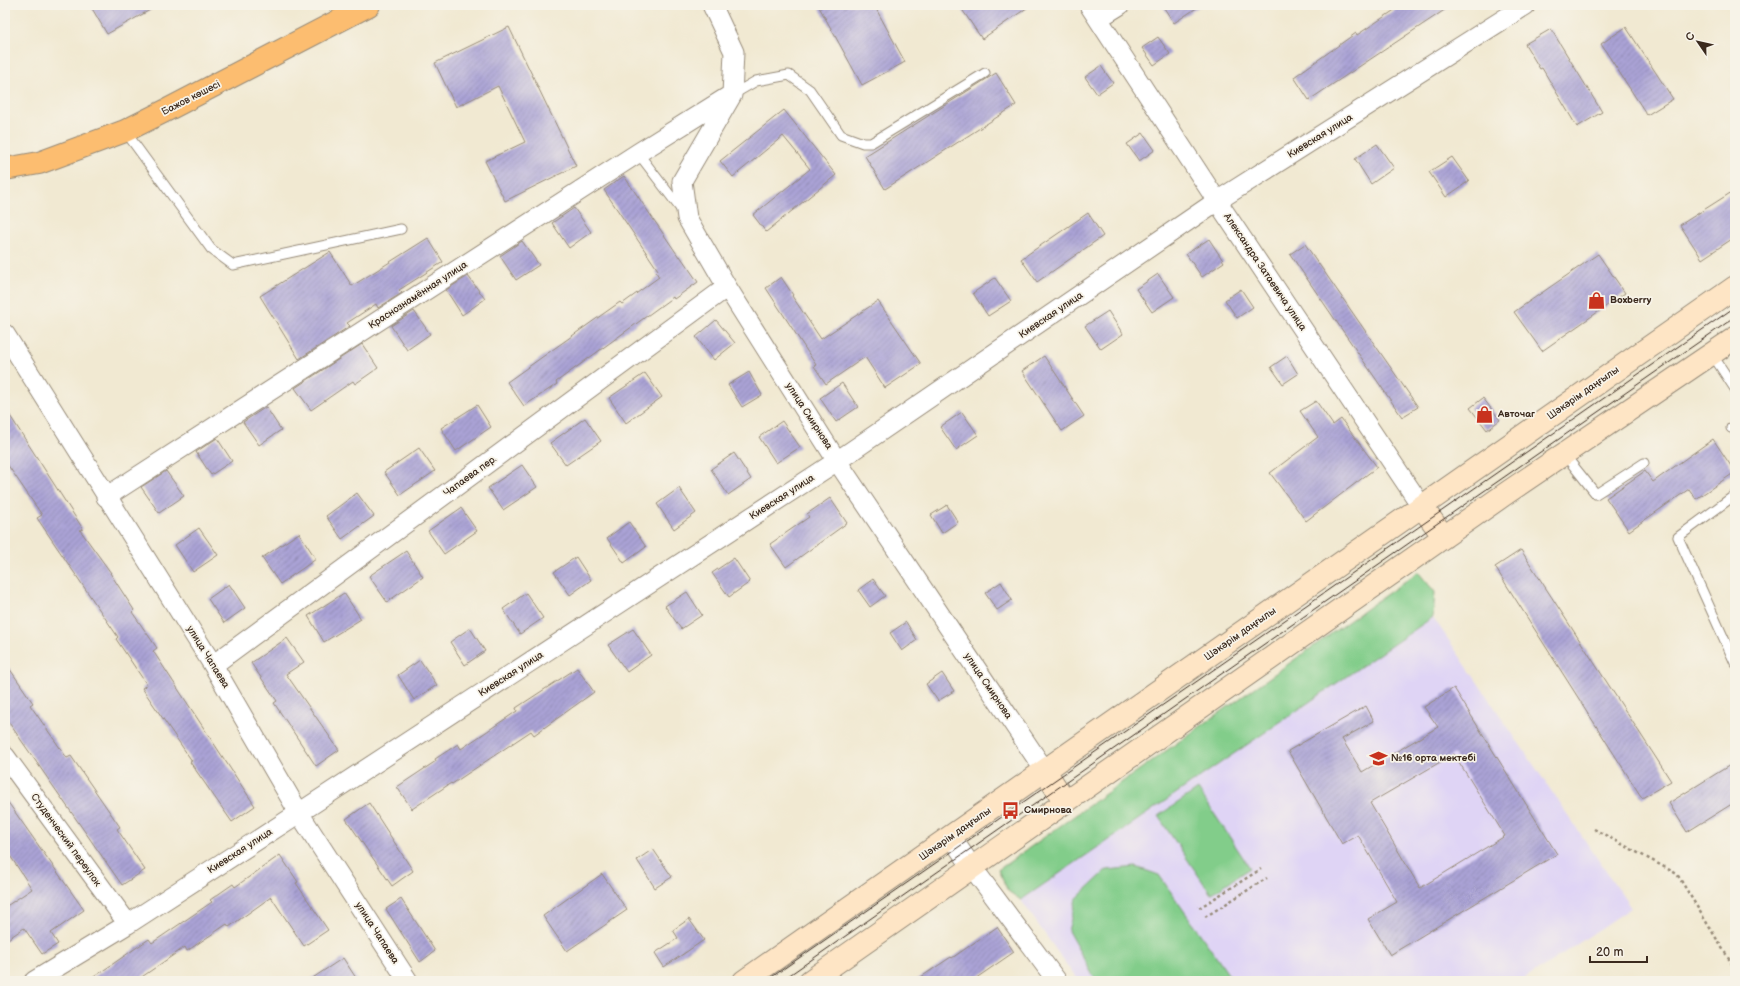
<svg xmlns="http://www.w3.org/2000/svg" width="1740" height="986" viewBox="0 0 1740 986" font-family="'Balsamiq Sans',sans-serif">
<style>
.built{fill:#dfd4f5}
.grass{fill:#82cd8a;stroke:#5e7c54}
.building{fill:url(#building-hatch);fill-rule:evenodd}
.lines{fill:none;stroke-linecap:round;stroke-linejoin:round}
.service-casing{stroke:#968a78;stroke-width:11}
.minor-casing{stroke:#968a78;stroke-width:21}
.secondary-casing{stroke:#968a78;stroke-width:24}
.primary-casing{stroke:#968a78;stroke-width:24}
.path{stroke:#968a78;stroke-width:2.5;stroke-dasharray:3 3;stroke-linecap:butt}
.service{stroke:#fff;stroke-width:9}
.minor{stroke:#fff;stroke-width:19}
.secondary{stroke:#fee5c5;stroke-width:22}
.primary{stroke:#fcbd6f;stroke-width:22}
.tram{stroke:#3b2a1e;stroke-width:1}
.labels{text-anchor:middle;dominant-baseline:central;stroke-width:3.5;stroke-linejoin:round;paint-order:stroke}
.street-label{font-size:10px;fill:#3b2a1e;stroke:#f7f3e8}
.poi-label{font-size:10px;font-weight:bold;fill:#3b2a1e;stroke:#f7f3e8;text-anchor:start}
</style>
<defs>
<pattern id="building-hatch" width="6" height="6" patternUnits="userSpaceOnUse"><rect width="6" height="6" fill="#aaa3d6"/><path d="M-1 1l2-2M0 6l6-6M5 7l2-2" fill="none" stroke="#8c85ad"/></pattern>
</defs>
<rect width="100%" height="100%" fill="#f7f3e8"/>
<filter id="ink" filterUnits="userSpaceOnUse"><feTurbulence type="fractalNoise" baseFrequency=".025" numOctaves="2"/><feDisplacementMap in="SourceGraphic" scale="8" xChannelSelector="R" yChannelSelector="G"/><feConvolveMatrix kernelMatrix="1 2 1 2 8 2 1 2 1" color-interpolation-filters="sRGB"/></filter>
<filter id="wash" filterUnits="userSpaceOnUse"><feTurbulence type="fractalNoise" baseFrequency=".012" numOctaves="4" result="noise"/><feDisplacementMap in="SourceGraphic" scale="16" xChannelSelector="R" yChannelSelector="G"/><feGaussianBlur stdDeviation="0.9" result="paint"/><feColorMatrix in="noise" values="0 0 0 0 0 0 0 0 0 0 0 0 0 0 0 0 0 1.4 0 .05"/><feComposite in="paint" operator="in"/></filter>
<g filter="url(#wash)">
<rect width="100%" height="100%" fill="#f1e9d2"/>
<path class="built" d="M 1433,617 L 1631,908 L 1522,981 L 1078,981 L 1021,900 Z"/>
<path class="grass" d="M 1418,572 L 1435,592 L 1433,617 L 1021,900 L 1008,891 L 998,870 Z
M 1198,789 L 1250,868 L 1211,894 L 1158,816 Z
M 1136,867 L 1159,875 L 1233,981 L 1096,981 L 1068,931 L 1076,899 L 1107,870 Z"/>
<g id="blocks">
<path class="building" d="M 90,5 L 159,5 L 107,34 Z
M 818,5 L 874,5 L 905,62 L 862,85 Z
M 959,5 L 1031,5 L 982,39 Z
M 1162,5 L 1201,5 L 1174,23 Z
M 1402,5 L 1452,5 L 1309,100 L 1294,77 L 1356,33 L 1357,35 Z
M 509,27 L 576,166 L 505,201 L 485,161 L 525,142 L 498,86 L 456,107 L 435,63 Z
M 1626,27 L 1673,99 L 1647,115 L 1601,44 Z
M 1551,29 L 1602,112 L 1577,127 L 1542,68 L 1540,69 L 1525,44 Z
M 1158,37 L 1170,54 L 1154,65 L 1142,48 Z
M 1101,66 L 1113,83 L 1097,94 L 1085,77 Z
M 996,73 L 1016,105 L 885,189 L 865,156 Z
M 784,110 L 836,175 L 766,232 L 753,215 L 810,169 L 783,136 L 733,177 L 720,161 Z
M 1143,133 L 1155,150 L 1139,161 L 1127,144 Z
M 1377,144 L 1394,168 L 1371,184 L 1355,159 Z
M 1452,157 L 1469,181 L 1446,197 L 1429,172 Z
M 624,176 L 679,257 L 680,256 L 698,282 L 674,299 L 673,297 L 556,382 L 557,384 L 524,406 L 507,382 L 620,302 L 622,304 L 659,277 L 656,272 L 658,270 L 604,190 Z
M 1735,190 L 1735,237 L 1702,259 L 1680,225 Z
M 574,208 L 591,232 L 569,248 L 552,223 Z
M 1088,213 L 1103,236 L 1037,282 L 1021,259 Z
M 428,238 L 443,262 L 399,290 L 402,293 L 378,308 L 376,304 L 347,323 L 350,326 L 299,359 L 260,296 L 330,252 L 352,286 Z
M 1209,239 L 1224,262 L 1202,277 L 1186,254 Z
M 522,241 L 539,265 L 516,280 L 500,256 Z
M 1305,244 L 1418,407 L 1402,417 L 1290,254 Z
M 1598,254 L 1625,293 L 1542,351 L 1514,312 Z
M 1158,274 L 1174,297 L 1152,312 L 1136,289 Z
M 468,276 L 485,299 L 462,315 L 446,290 Z
M 781,277 L 793,295 L 792,296 L 821,339 L 878,301 L 921,364 L 885,388 L 865,357 L 826,384 L 814,366 L 816,365 L 766,288 Z
M 995,278 L 1011,301 L 988,316 L 973,293 Z
M 1241,289 L 1253,307 L 1237,318 L 1225,300 Z
M 414,311 L 430,334 L 407,350 L 391,326 Z
M 1108,311 L 1123,334 L 1101,349 L 1085,326 Z
M 716,320 L 735,343 L 714,360 L 696,337 Z
M 362,344 L 378,368 L 355,384 L 353,381 L 311,410 L 295,388 Z
M 1044,356 L 1084,416 L 1062,431 L 1022,371 Z
M 1287,356 L 1298,374 L 1283,384 L 1271,367 Z
M 749,372 L 762,395 L 742,407 L 728,385 Z
M 645,373 L 662,397 L 626,423 L 609,398 Z
M 842,383 L 858,407 L 836,422 L 820,398 Z
M 1483,398 L 1500,420 L 1487,430 L 1470,408 Z
M 1316,401 L 1333,425 L 1341,419 L 1377,467 L 1306,521 L 1270,473 L 1318,437 L 1300,411 Z
M 477,405 L 491,427 L 456,451 L 441,428 Z
M 266,407 L 281,430 L 259,445 L 243,422 Z
M 5,408 L 83,529 L 80,530 L 111,573 L 110,573 L 134,610 L 132,612 L 157,648 L 153,651 L 255,806 L 232,822 L 190,762 L 192,761 L 142,688 L 147,685 L 116,639 L 118,637 L 37,518 L 42,515 L 5,461 Z
M 962,412 L 978,435 L 956,450 L 940,427 Z
M 585,418 L 601,441 L 566,465 L 550,443 Z
M 782,421 L 800,447 L 776,463 L 759,437 Z
M 217,438 L 232,461 L 211,475 L 196,452 Z
M 1713,439 L 1735,472 L 1696,499 L 1689,489 L 1629,531 L 1606,498 L 1645,471 L 1653,482 Z
M 419,448 L 435,471 L 400,495 L 384,472 Z
M 734,453 L 751,479 L 728,495 L 711,469 Z
M 522,465 L 537,487 L 503,510 L 488,488 Z
M 166,471 L 184,496 L 159,513 L 141,487 Z
M 679,488 L 696,513 L 674,529 L 657,504 Z
M 357,493 L 374,516 L 342,539 L 326,516 Z
M 830,498 L 847,523 L 786,567 L 770,544 L 809,517 L 807,514 Z
M 947,505 L 958,522 L 942,533 L 931,515 Z
M 461,508 L 477,531 L 444,554 L 428,531 Z
M 629,522 L 646,547 L 624,563 L 607,538 Z
M 199,528 L 218,555 L 193,572 L 175,545 Z
M 299,533 L 316,559 L 280,584 L 262,558 Z
M 1521,550 L 1671,781 L 1642,798 L 1495,567 Z
M 406,551 L 423,577 L 387,602 L 369,576 Z
M 576,557 L 591,580 L 570,595 L 554,572 Z
M 734,558 L 750,582 L 729,597 L 712,573 Z
M 873,579 L 885,596 L 870,607 L 858,590 Z
M 1001,582 L 1012,600 L 997,610 L 985,593 Z
M 229,584 L 245,608 L 224,623 L 208,599 Z
M 687,592 L 702,615 L 681,629 L 665,606 Z
M 344,593 L 361,619 L 324,642 L 308,616 Z
M 526,593 L 543,618 L 520,634 L 503,609 Z
M 906,622 L 917,640 L 902,651 L 890,633 Z
M 470,628 L 485,651 L 465,665 L 450,642 Z
M 633,629 L 651,655 L 627,672 L 608,645 Z
M 287,638 L 304,662 L 286,674 L 339,750 L 316,766 L 274,703 L 277,701 L 251,663 Z
M 420,660 L 437,685 L 414,700 L 398,675 Z
M 5,662 L 33,703 L 30,705 L 67,758 L 71,756 L 120,827 L 117,829 L 145,870 L 122,885 L 5,717 Z
M 577,668 L 594,692 L 534,735 L 531,731 L 452,784 L 451,783 L 412,809 L 397,787 L 436,761 L 435,759 L 458,744 L 461,749 L 517,711 L 516,708 Z
M 942,673 L 954,691 L 938,701 L 926,684 Z
M 1454,688 L 1557,854 L 1390,955 L 1368,919 L 1397,902 L 1358,835 L 1342,844 L 1288,751 L 1366,706 L 1374,721 L 1342,739 L 1362,772 L 1438,727 L 1424,707 ZM 1454,754 L 1505,836 L 1420,888 L 1370,803 Z
M 1735,762 L 1735,802 L 1687,832 L 1669,803 Z
M 5,798 L 84,910 L 51,933 L 58,944 L 42,954 L 24,928 L 5,941 L 5,907 L 32,889 L 5,848 Z
M 369,803 L 413,871 L 392,886 L 346,819 Z
M 653,849 L 672,877 L 655,888 L 637,860 Z
M 280,855 L 298,882 L 296,883 L 328,930 L 304,946 L 271,897 L 229,927 L 227,924 L 187,951 L 185,947 L 136,981 L 88,981 L 149,939 L 152,943 L 212,902 L 210,900 L 233,884 L 235,887 Z
M 602,874 L 627,910 L 567,951 L 543,916 Z
M 401,899 L 435,951 L 420,962 L 386,909 Z
M 689,919 L 704,940 L 664,967 L 655,953 L 678,938 L 673,930 Z
M 997,927 L 1014,952 L 972,981 L 915,981 L 951,957 L 952,958 Z
M 343,958 L 358,981 L 308,981 Z"/>
</g>
</g>
<g filter="url(#ink)">
<use href="#blocks" fill-opacity="0" stroke="#968a78" stroke-width="1"/>
<g class="lines">
<defs>
<path id="service" d="M 732,95 L 756,81 L 789,75 L 810,90 L 841,135 L 863,143 L 871,143 L 985,73
M 125,131 L 211,249 L 233,265 L 401,229
M 638,153 L 683,212
M 1712,354 L 1735,389
M 1731,428 L 1735,425
M 1564,454 L 1596,494 L 1644,463
M 1735,495 L 1678,537 L 1735,663"/>
<path id="minor" d="M 712,5 L 734,52 L 732,95 L 682,181 L 687,218 L 727,287 L 837,461 L 1045,771
M 1089,5 L 1217,201 L 1422,507
M 1099,18 L 1120,5
M 5,334 L 213,665 L 299,813 L 408,981
M 106,497 L 638,153 L 729,96
M 213,665 L 727,287
M 5,756 L 128,924
M 951,837 L 972,867 L 1057,981
M 34,981 L 128,924 L 299,813 L 837,461 L 1217,201 L 1526,5"/>
<path id="secondary" d="M 1422,507 L 1444,537
M 1045,771 L 1065,802
M 744,981 L 1735,287
M 810,981 L 1508,492 L 1735,338"/>
<path id="primary" d="M 5,169 L 39,163 L 125,131 L 165,111 L 369,5"/>
</defs>
<use href="#service" class="service-casing"/>
<use href="#minor" class="minor-casing"/>
<use href="#secondary" class="secondary-casing"/>
<use href="#primary" class="primary-casing"/>
<path class="path" d="M 1594,829 L 1677,874 L 1735,969
M 1199,908 L 1261,869
M 1205,917 L 1267,878"/>
<use href="#service" class="service"/>
<use href="#minor" class="minor"/>
<use href="#secondary" class="secondary"/>
<use href="#primary" class="primary"/>
<path class="tram" d="M 766,981 L 1735,307
M 781,981 L 1435,525 L 1735,317"/>
</g>
</g>
<defs>
<symbol id="shop-bare" viewBox="-9 -9 18 18"><path d="M-5-2.5h2.3a2.7 3.5 0 0 1 5.4 0H5L5.5 6h-11ZM-1.5-2.5h3a1.5 2.3 0 0 0-3 0Z" fill="#c8321e" stroke="#f7f3e8" stroke-width="2.5" paint-order="stroke"/></symbol>
<symbol id="school-bare" viewBox="-9 -9 18 18"><path d="M0-5L7-2L0 1L-7-2ZM-4 1L0 2.5L4 1V4Q0 6-4 4Z" fill="#c8321e" stroke="#f7f3e8" stroke-width="2.5" paint-order="stroke"/></symbol>
<symbol id="bus-bare" viewBox="-9 -9 18 18"><path d="M-5-6H5V4H4V6H2V4H-2V6H-4V4H-5ZM-3.5-4V0h7V-4ZM-3.5 1.2v1.5H-2V1.2ZM2 1.2v1.5H3.5V1.2Z" fill="#c8321e" stroke="#f7f3e8" stroke-width="2.5" paint-order="stroke"/></symbol>
</defs>
<g fill-rule="evenodd">
<use href="#shop-bare" x="1584" y="288" width="25" height="25"/>
<use href="#shop-bare" x="1472" y="402" width="25" height="25"/>
<use href="#school-bare" x="1366" y="746" width="25" height="25"/>
<use href="#bus-bare" x="998" y="798" width="25" height="25"/>
</g>
<g class="labels">
<g class="street-label">
<text transform="translate(191 98) rotate(-27)">Бажов көшесі</text>
<text transform="translate(1320 136) rotate(-32)">Киевская улица</text>
<text transform="translate(1265 272) rotate(56)">Александра Затаевича улица</text>
<text transform="translate(418 295) rotate(-33)">Краснознамённая улица</text>
<text transform="translate(1051 315) rotate(-34)">Киевская улица</text>
<text transform="translate(1583 393) rotate(-35)">Шәкәрім даңғылы</text>
<text transform="translate(809 416) rotate(57)">улица Смирнова</text>
<text transform="translate(470 476) rotate(-36)">Чапаева пер.</text>
<text transform="translate(782 497) rotate(-33)">Киевская улица</text>
<text transform="translate(1240 634) rotate(-35)">Шәкәрім даңғылы</text>
<text transform="translate(208 657) rotate(58)">улица Чапаева</text>
<text transform="translate(511 674) rotate(-33)">Киевская улица</text>
<text transform="translate(988 686) rotate(56)">улица Смирнова</text>
<text transform="translate(955 834) rotate(-35)">Шәкәрім даңғылы</text>
<text transform="translate(66 840) rotate(54)">Студенческий переулок</text>
<text transform="translate(240 851) rotate(-33)">Киевская улица</text>
<text transform="translate(377 933) rotate(57)">улица Чапаева</text>
</g>
<g class="poi-label">
<text x="1610" y="300">Boxberry</text>
<text x="1498" y="414">Авточаг</text>
<text x="1391" y="758">№16 орта мектебі</text>
<text x="1024" y="810">Смирнова</text>
</g>
</g>
<rect width="1740" height="986" fill="none" stroke="#f7f3e8" stroke-width="20"/>
<g transform="translate(1698 42) rotate(304)" stroke="#f7f3e8" stroke-width="3" paint-order="stroke">
<path d="M0-3L7 15L0 10L-7 15Z" fill="#3b2a1e"/>
<text y="-6" font-size="11" font-weight="bold" text-anchor="middle" fill="#3b2a1e">С</text>
</g>
<path d="M1590 956v6h57v-6" fill="none" stroke="#3b2a1e" stroke-width="2"/>
<text x="1596" y="956" font-size="12" fill="#3b2a1e" stroke="#f7f3e8" stroke-width="3" paint-order="stroke">20 m</text>
</svg>
